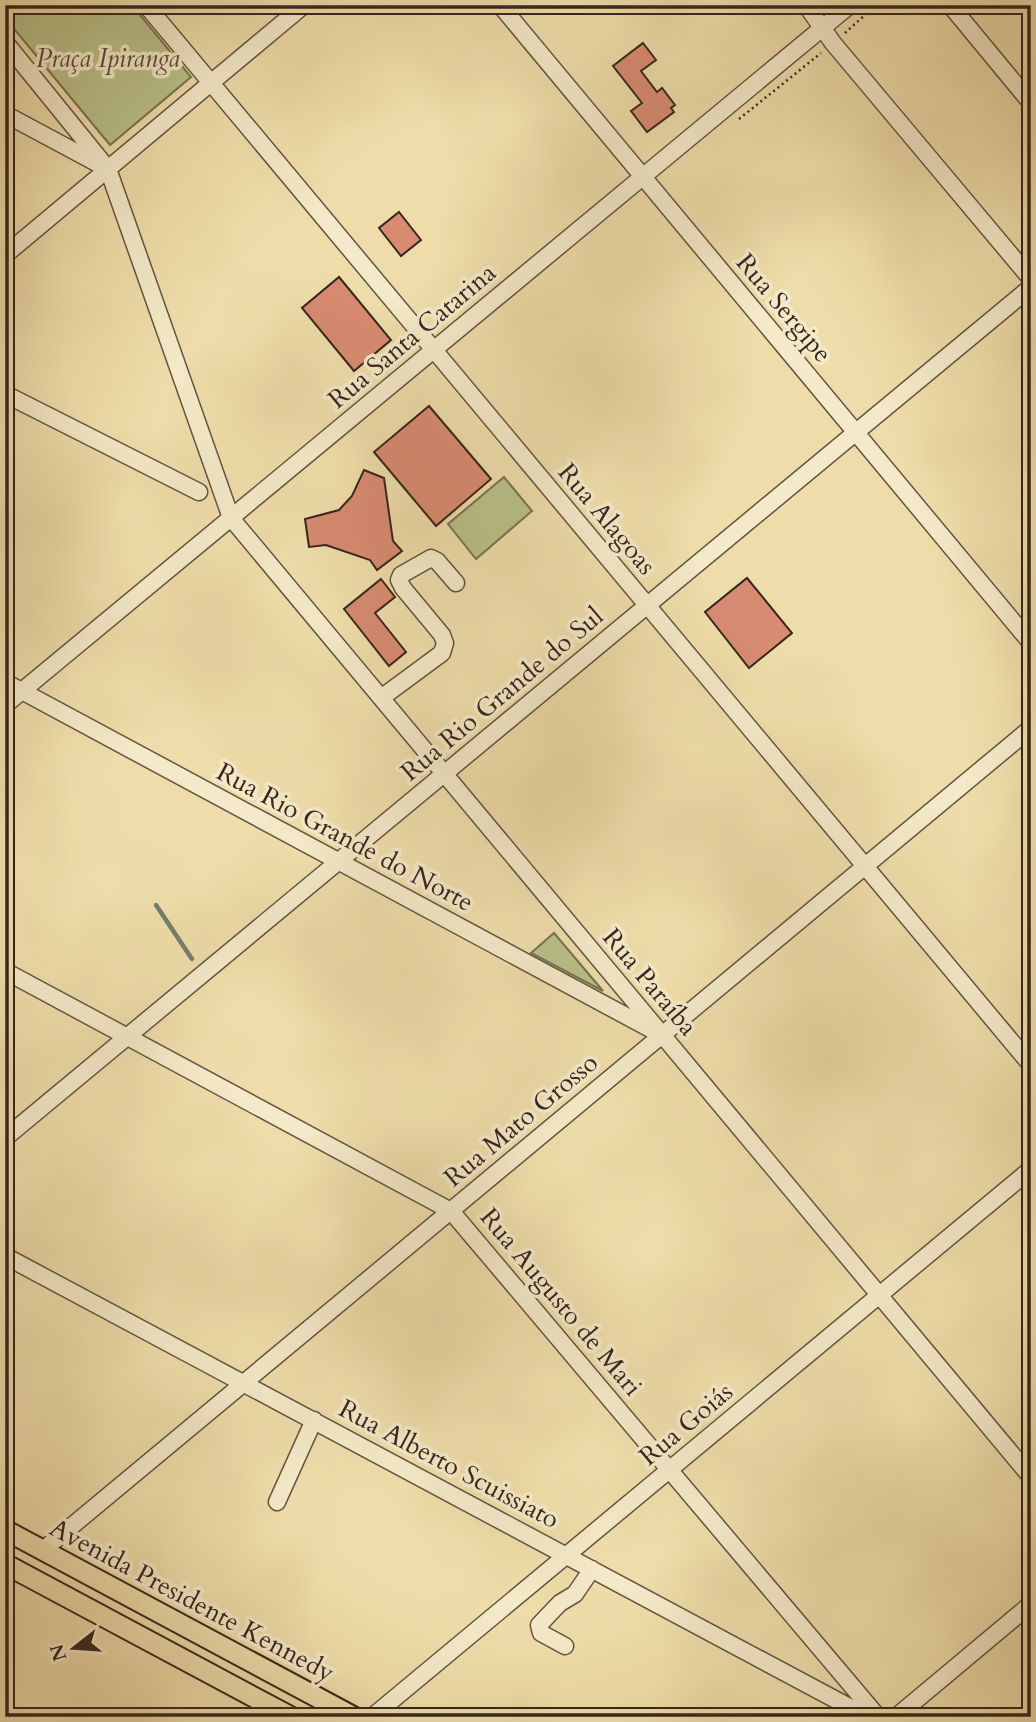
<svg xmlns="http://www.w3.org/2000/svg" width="1036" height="1722" viewBox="0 0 1036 1722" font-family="Cardo,serif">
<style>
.green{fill:#b9c088;stroke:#787352;stroke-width:2}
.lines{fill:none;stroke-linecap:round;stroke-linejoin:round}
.stream{stroke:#71806f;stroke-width:4.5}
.building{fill:#d88b71;stroke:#36261d;stroke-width:2}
.minor-casing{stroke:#645440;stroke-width:19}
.major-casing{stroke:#36261d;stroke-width:23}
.path{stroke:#36261d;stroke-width:2.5;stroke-dasharray:2 3.5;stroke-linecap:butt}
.minor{stroke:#f4e9c8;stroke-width:16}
.major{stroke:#eda;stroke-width:19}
.labels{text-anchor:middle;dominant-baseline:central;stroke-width:7;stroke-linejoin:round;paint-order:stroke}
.park-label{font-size:26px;font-style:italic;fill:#574c38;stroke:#f4e9c8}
.street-label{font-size:26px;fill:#36261d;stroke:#f4e9c8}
</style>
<rect width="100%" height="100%" fill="#eda"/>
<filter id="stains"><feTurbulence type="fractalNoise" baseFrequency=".00286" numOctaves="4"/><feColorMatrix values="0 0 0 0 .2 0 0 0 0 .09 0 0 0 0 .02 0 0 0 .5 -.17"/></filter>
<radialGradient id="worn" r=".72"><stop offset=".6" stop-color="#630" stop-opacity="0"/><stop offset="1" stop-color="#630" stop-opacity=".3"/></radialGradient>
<path class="green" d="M 5,5 L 132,5 L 191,77 L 110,145 L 5,18 Z
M 504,477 L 532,511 L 476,559 L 448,524 Z
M 554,933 L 603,991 L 531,953 Z"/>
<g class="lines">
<path class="stream" d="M 156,905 L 192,959"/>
</g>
<path class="building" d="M 643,43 L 656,60 L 641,71 L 657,92 L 662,88 L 675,105 L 671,108 L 674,112 L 647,132 L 631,111 L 642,103 L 613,66 Z
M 399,212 L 421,240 L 401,256 L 379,228 Z
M 339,277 L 391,340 L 354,371 L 302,308 Z
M 429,406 L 491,479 L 436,526 L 374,452 Z
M 364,470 L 384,478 L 393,541 L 402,551 L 377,570 L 370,560 L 326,545 L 309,547 L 305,519 L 339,510 L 352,496 Z
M 747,578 L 792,633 L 749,668 L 705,612 Z
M 381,579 L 395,597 L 375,613 L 406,652 L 389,666 L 344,609 Z"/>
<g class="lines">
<defs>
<path id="minor" d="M 146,5 L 1031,1065
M 500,5 L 1031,643
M 806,5 L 833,43 L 1031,279
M 950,5 L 1031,103
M 5,42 L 108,169 L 231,518 L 1031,1477
M 5,114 L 102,166
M 5,255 L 304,5
M 5,394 L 199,492
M 5,682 L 654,1031
M 381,698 L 442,653 L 445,643 L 442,635 L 403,588 L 399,580 L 401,575 L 431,558 L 437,561 L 456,583
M 5,705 L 850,5
M 5,971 L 451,1211 L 878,1717
M 5,1138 L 1031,287
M 5,1256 L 868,1717
M 277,1502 L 314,1420
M 43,1550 L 1031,728
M 565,1646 L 541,1633 L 539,1625 L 560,1603 L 575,1594 L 592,1569
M 372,1717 L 1031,1169
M 896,1717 L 1031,1604"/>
<path id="major" d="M 5,1530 L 354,1717
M 5,1564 L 291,1717"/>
</defs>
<use href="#minor" class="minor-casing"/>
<use href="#major" class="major-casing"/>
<path class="path" d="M 845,33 L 876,5
M 739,119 L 821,53"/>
<use href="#minor" class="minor"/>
<use href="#major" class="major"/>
</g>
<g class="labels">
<g class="park-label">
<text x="108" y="58">Praça Ipiranga</text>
</g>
<g class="street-label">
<text transform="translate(784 308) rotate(50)">Rua Sergipe</text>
<text transform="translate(412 336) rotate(-40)">Rua Santa Catarina</text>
<text transform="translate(607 519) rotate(50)">Rua Alagoas</text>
<text transform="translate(502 694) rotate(-40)">Rua Rio Grande do Sul</text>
<text transform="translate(345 837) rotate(28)">Rua Rio Grande do Norte</text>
<text transform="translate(650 982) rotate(50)">Rua Paraíba</text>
<text transform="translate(521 1120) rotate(-40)">Rua Mato Grosso</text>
<text transform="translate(561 1302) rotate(50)">Rua Augusto de Mari</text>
<text transform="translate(686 1424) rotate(-40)">Rua Goiás</text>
<text transform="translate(449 1464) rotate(28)">Rua Alberto Scuissiato</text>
<text transform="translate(192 1600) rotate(28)">Avenida Presidente Kennedy</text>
</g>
</g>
<rect width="1036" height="1722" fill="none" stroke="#eda" stroke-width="28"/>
<rect x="7" y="7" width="1022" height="1708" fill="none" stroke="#36261d" stroke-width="3.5"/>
<rect x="14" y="14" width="1008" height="1694" fill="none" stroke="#36261d" stroke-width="2"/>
<g transform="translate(74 1648) rotate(253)" stroke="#f4e9c8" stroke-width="5" paint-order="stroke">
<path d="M0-5L12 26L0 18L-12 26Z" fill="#36261d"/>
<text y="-10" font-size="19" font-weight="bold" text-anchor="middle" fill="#36261d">N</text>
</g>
<rect width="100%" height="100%" filter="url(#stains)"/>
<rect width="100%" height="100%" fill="url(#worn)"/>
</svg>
